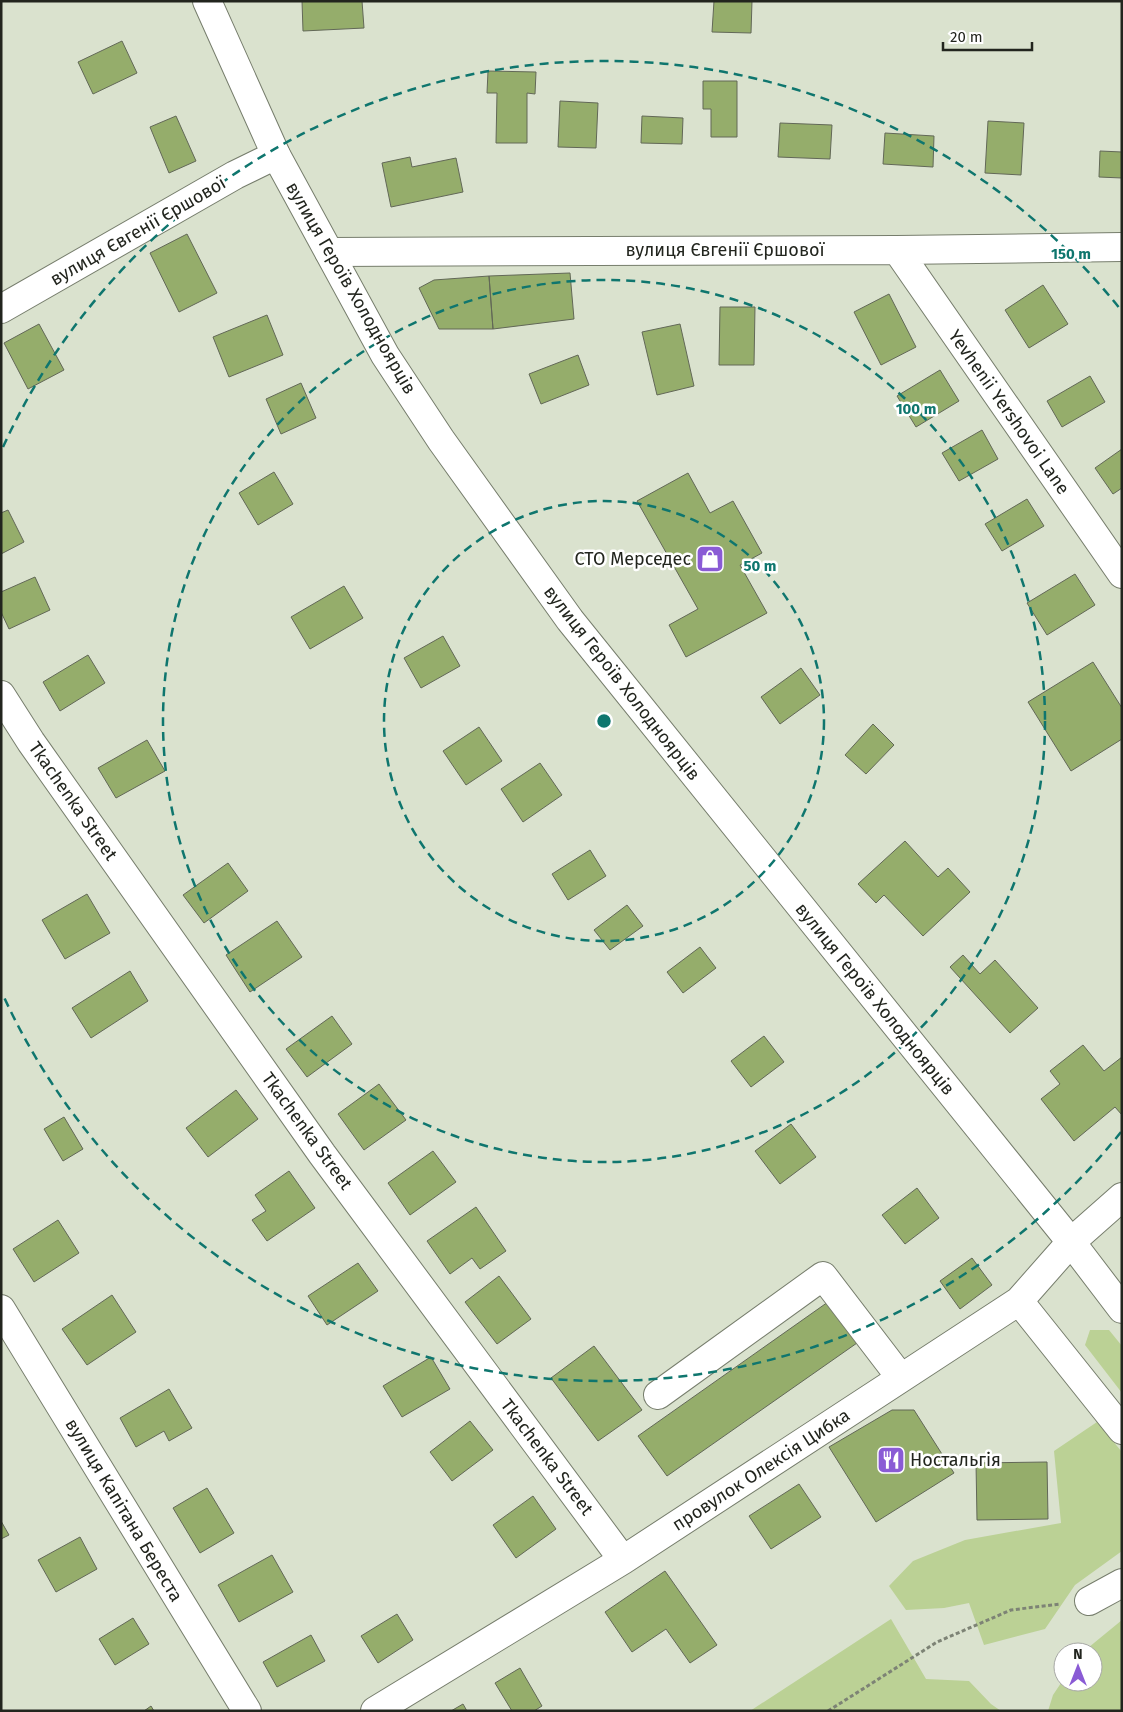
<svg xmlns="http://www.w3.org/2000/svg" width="1123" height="1712" viewBox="0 0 1123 1712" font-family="'Fira Sans',sans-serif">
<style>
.green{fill:#bbd195}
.building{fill:#95ad6b;stroke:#626857}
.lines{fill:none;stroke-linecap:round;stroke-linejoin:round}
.minor-casing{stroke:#767d6c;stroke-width:30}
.major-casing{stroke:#767d6c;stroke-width:30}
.path{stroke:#7d8375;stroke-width:3;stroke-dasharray:4 2.5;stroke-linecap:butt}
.minor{stroke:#fff;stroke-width:28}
.major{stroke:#fff;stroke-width:28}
.ring{fill:none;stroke:#0f766e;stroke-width:2.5;stroke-dasharray:9 6}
.labels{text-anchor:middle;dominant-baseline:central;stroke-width:5;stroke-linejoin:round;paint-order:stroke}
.street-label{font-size:18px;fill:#22251e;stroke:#fff}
.poi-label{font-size:18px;fill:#22251e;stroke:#fff;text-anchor:end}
.centre{fill:#0f766e;stroke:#fff;stroke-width:2.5}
.ring-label{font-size:15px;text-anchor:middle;font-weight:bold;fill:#0f766e;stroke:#fff;stroke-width:5;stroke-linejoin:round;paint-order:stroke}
</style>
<rect width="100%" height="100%" fill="#dae2ce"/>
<path class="green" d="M 1090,1330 L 1109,1330 L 1122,1346 L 1122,1393 L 1085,1345 Z
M 1097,1422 L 1122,1452 L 1122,1551 L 1075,1585 L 1045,1629 L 984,1645 L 969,1603 L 944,1608 L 906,1610 L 889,1586 L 913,1561 L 965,1540 L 1061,1523 L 1054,1451 Z
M 891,1619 L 926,1679 L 969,1681 L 991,1704 L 1001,1711 L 750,1711 Z
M 1122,1620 L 1122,1711 L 1048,1711 L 1053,1695 L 1063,1680 L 1063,1682 L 1093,1682 L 1093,1652 L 1083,1652 Z"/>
<path class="building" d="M 302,1 L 362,1 L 364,28 L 303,31 Z
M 714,1 L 752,1 L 751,33 L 712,32 Z
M 122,41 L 137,73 L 93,94 L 78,62 Z
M 488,71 L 536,72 L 535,94 L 527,93 L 527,143 L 496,143 L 497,93 L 487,93 Z
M 703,81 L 737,81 L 737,137 L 711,137 L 711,109 L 703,109 Z
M 560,101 L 598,103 L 596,148 L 558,147 Z
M 176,116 L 196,161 L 169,173 L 150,127 Z
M 642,116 L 683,118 L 682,144 L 641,143 Z
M 988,121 L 1024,123 L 1021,175 L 985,173 Z
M 780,123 L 832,125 L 830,159 L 778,157 Z
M 885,133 L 934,136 L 933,167 L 883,164 Z
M 1100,151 L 1122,152 L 1122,178 L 1099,177 Z
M 410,157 L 412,167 L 456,158 L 463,192 L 391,207 L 382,163 Z
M 187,234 L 217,293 L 179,312 L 150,253 Z
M 570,273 L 574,319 L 493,329 L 489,276 Z
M 489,276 L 493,329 L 439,329 L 419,288 L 434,280 Z
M 1043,285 L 1068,324 L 1029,348 L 1005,310 Z
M 889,294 L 916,347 L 881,365 L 854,312 Z
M 720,307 L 755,307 L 754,365 L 719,365 Z
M 267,315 L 283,355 L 229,377 L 213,337 Z
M 39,324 L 64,370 L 28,389 L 4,343 Z
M 680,324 L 694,386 L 657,395 L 642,332 Z
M 578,355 L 589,385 L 541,404 L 529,374 Z
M 940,370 L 959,401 L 916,427 L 897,396 Z
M 1090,376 L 1105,402 L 1062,427 L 1047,401 Z
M 301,383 L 316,418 L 281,434 L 266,399 Z
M 982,430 L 998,459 L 959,481 L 942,453 Z
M 1122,449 L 1122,488 L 1113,494 L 1095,468 Z
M 274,472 L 293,504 L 258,525 L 239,493 Z
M 688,473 L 710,513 L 733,501 L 762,553 L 740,565 L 767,613 L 686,657 L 669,625 L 698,609 L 637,501 Z
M 1027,499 L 1044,526 L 1002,551 L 985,524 Z
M 8,510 L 24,542 L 1,554 L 1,513 Z
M 1075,574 L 1095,605 L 1047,635 L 1027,603 Z
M 35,577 L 50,610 L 9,629 L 1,612 L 1,592 Z
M 344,586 L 363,618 L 310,649 L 291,617 Z
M 443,636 L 460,666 L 421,688 L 404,658 Z
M 88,655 L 105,683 L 60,711 L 43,682 Z
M 1093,662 L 1122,708 L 1122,739 L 1071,771 L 1028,702 Z
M 801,668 L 820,695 L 780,724 L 761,697 Z
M 873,724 L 894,745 L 866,774 L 845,755 Z
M 479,727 L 502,761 L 466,785 L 443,751 Z
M 147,740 L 165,771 L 116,798 L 98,768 Z
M 540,763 L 562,795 L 523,822 L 501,789 Z
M 905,841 L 938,877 L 948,868 L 970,892 L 923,936 L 884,895 L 876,903 L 858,884 Z
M 590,850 L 606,876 L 568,900 L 552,874 Z
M 228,863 L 248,891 L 204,923 L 183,895 Z
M 87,894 L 110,933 L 65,959 L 42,920 Z
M 627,905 L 643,926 L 610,950 L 594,930 Z
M 277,921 L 302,957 L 250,992 L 226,955 Z
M 700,947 L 716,968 L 683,993 L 667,972 Z
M 963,955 L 980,974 L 995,960 L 1038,1008 L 1010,1033 L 950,967 Z
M 130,971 L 148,1001 L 91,1038 L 72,1008 Z
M 332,1016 L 352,1044 L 307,1077 L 286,1049 Z
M 764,1036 L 784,1062 L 751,1087 L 731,1061 Z
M 1083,1045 L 1104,1071 L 1122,1057 L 1122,1115 L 1115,1107 L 1074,1141 L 1041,1099 L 1060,1084 L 1050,1071 Z
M 379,1084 L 406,1120 L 364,1150 L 338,1114 Z
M 236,1090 L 258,1119 L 208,1157 L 186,1128 Z
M 64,1117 L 83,1149 L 63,1161 L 44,1129 Z
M 791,1124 L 816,1157 L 780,1184 L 755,1151 Z
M 433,1151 L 456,1182 L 410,1215 L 388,1183 Z
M 289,1171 L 315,1208 L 267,1241 L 252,1220 L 266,1211 L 255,1195 Z
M 917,1188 L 939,1218 L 905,1244 L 882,1215 Z
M 476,1207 L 506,1251 L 480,1269 L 472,1258 L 450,1274 L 427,1241 Z
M 58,1220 L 79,1253 L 34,1282 L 13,1249 Z
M 972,1258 L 992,1285 L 960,1309 L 940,1281 Z
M 358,1263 L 378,1291 L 327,1325 L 308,1296 Z
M 499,1276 L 531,1319 L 497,1344 L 465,1302 Z
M 112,1295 L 136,1332 L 87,1365 L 62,1329 Z
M 828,1302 L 857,1343 L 667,1476 L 638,1436 Z
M 594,1346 L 642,1410 L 598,1441 L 551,1378 Z
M 431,1357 L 450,1389 L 402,1417 L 383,1386 Z
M 169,1389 L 192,1428 L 169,1441 L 164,1431 L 136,1447 L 120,1418 Z
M 892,1410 L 914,1410 L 954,1473 L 876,1522 L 829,1447 Z
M 470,1421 L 493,1450 L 452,1481 L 430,1452 Z
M 1047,1462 L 1048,1519 L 977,1520 L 976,1463 Z
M 799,1484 L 821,1517 L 771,1549 L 749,1516 Z
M 207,1488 L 234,1533 L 200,1553 L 173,1508 Z
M 533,1496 L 556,1529 L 516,1558 L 493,1525 Z
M 1,1521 L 9,1535 L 1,1539 Z
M 80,1537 L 97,1569 L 56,1592 L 38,1560 Z
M 272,1555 L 293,1592 L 239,1622 L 218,1585 Z
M 665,1571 L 717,1645 L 690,1663 L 666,1629 L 632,1652 L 605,1612 Z
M 397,1614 L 413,1640 L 378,1663 L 361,1636 Z
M 133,1618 L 149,1644 L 115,1665 L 99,1639 Z
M 311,1635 L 325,1661 L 277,1687 L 263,1662 Z
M 520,1668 L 542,1706 L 534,1711 L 512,1711 L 495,1683 Z
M 463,1704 L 467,1711 L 451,1711 Z
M 151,1706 L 154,1711 L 144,1711 Z"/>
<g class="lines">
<defs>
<path id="minor" d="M 897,250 L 1122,574
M 329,252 L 897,250 L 1122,247
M 1,309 L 235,175 L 276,155
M 1,695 L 31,742 L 322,1154 L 623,1560
M 1019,1301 L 1122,1430
M 1,1309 L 247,1711
M 658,1395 L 823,1276 L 901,1378
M 1089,1601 L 1122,1583
M 375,1711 L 623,1560 L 1019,1301 L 1071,1242 L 1122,1197"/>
<path id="major" d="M 207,1 L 276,155 L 385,355 L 441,440 L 570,620 L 1071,1242 L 1122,1309"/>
</defs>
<use href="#minor" class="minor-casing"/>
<use href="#major" class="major-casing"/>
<path class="path" d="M 828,1711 L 937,1642 L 1011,1610 L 1060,1604"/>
<use href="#minor" class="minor"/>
<use href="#major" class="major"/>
</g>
<g class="ring">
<circle cx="604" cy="721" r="220"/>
<circle cx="604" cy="721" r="441"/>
<path d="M1121 1132A661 661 0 0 1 3 995M3 447A661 661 0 0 1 1121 310"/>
</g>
<defs>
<symbol id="shop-square" viewBox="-11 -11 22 22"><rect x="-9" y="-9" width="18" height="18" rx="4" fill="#8a5bd5" stroke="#fff"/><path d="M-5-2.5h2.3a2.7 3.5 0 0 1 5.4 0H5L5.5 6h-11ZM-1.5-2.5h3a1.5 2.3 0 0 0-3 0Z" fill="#fff"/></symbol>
<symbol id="restaurant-square" viewBox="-11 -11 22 22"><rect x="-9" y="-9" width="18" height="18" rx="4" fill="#8a5bd5" stroke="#fff"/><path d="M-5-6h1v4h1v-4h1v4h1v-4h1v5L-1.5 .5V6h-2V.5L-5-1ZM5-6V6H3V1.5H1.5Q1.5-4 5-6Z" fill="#fff"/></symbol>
</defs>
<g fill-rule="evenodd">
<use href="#shop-square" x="694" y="543" width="32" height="32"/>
<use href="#restaurant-square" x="875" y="1444" width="32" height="32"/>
</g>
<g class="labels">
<g class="street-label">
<text transform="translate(138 231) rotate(-30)">вулиця Євгенії Єршової</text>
<text x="725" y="250">вулиця Євгенії Єршової</text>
<text transform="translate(351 288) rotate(60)">вулиця Героїв Холодноярців</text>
<text transform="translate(1009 412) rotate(55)">Yevhenii Yershovoi Lane</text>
<text transform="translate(622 683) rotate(52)">вулиця Героїв Холодноярців</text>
<text transform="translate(73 801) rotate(55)">Tkachenka Street</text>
<text transform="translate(875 999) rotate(51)">вулиця Героїв Холодноярців</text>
<text transform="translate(307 1131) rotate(54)">Tkachenka Street</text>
<text transform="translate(547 1457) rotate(53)">Tkachenka Street</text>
<text transform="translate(761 1470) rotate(-33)">провулок Олексія Цибка</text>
<text transform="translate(124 1510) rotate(59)">вулиця Капітана Береста</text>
</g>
<g class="poi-label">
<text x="691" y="559">СТО Мерседес</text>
<text x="910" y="1460" text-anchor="start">Ностальгія</text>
</g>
</g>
<circle cx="604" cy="721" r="8" class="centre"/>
<g class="ring-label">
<text x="1071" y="259">150 m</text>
<text x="916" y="414">100 m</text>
<text x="760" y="571">50 m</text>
</g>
<rect width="1123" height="1712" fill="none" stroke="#22251e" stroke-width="5"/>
<g transform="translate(1078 1667)"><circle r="24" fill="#ffffff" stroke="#a7a8a5"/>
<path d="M0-4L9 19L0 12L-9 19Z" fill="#8a5bd5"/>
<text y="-8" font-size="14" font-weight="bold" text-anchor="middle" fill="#22251e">N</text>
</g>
<path d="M943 42v8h89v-8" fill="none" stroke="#22251e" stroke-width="2.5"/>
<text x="950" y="42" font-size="15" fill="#22251e" stroke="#ffffff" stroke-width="4" paint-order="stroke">20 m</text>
</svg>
